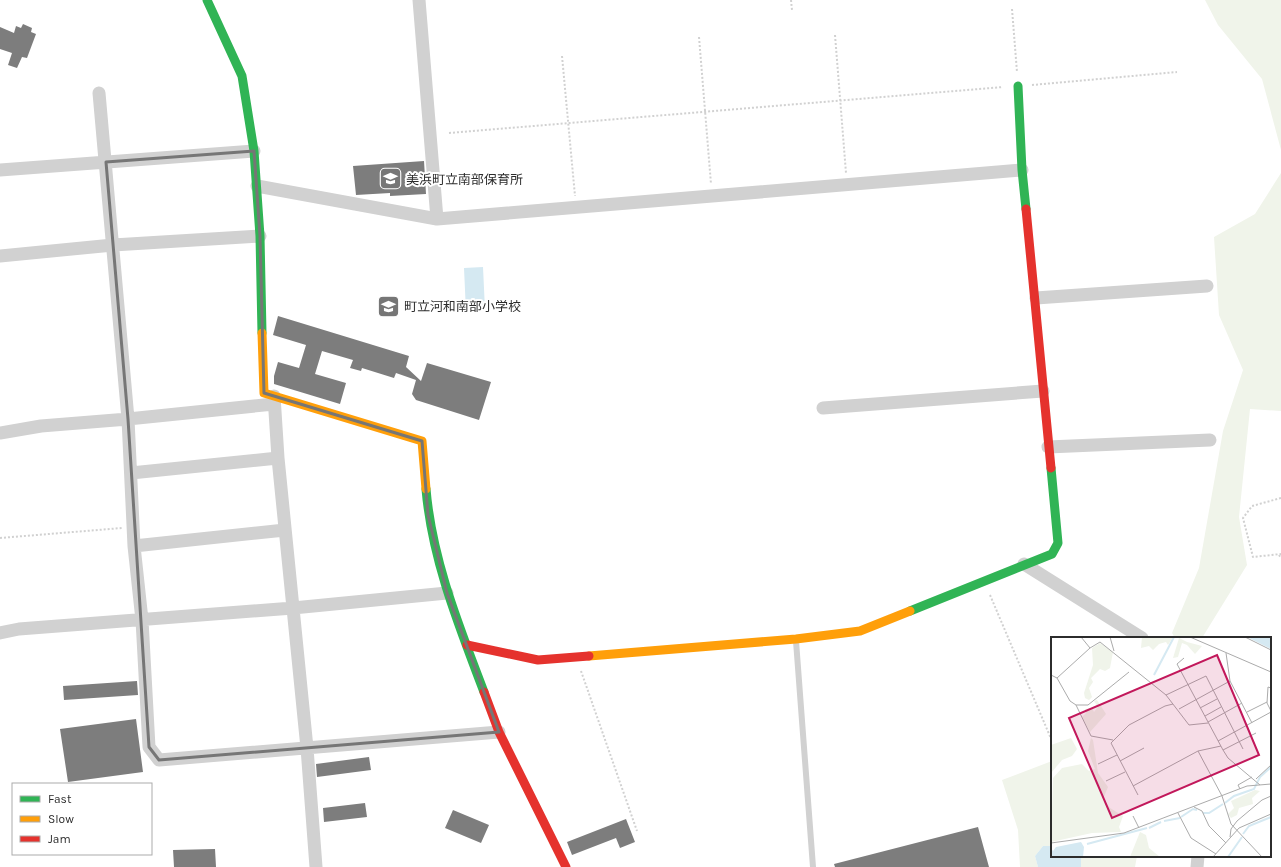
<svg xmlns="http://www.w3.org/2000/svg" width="1281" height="867" viewBox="0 0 1281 867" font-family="Karla,'Noto Sans JP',sans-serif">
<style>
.green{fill:#f0f4ea}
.water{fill:#d5e9f2}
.building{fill:#7d7d7d}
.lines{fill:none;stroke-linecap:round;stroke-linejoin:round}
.path{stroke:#d1d1d1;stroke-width:2;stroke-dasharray:2 2;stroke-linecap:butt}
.lane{stroke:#d1d1d1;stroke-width:6}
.street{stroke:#d1d1d1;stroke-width:13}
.fast{stroke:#30b455;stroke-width:9}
.slow{stroke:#ff9f0a;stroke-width:9}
.jam{stroke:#e5322d;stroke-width:9}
.marked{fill:none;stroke:#767676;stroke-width:3;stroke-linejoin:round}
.labels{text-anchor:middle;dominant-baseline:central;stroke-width:4;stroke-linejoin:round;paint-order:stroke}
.poi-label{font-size:13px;fill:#2c2c2c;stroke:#fff;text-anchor:start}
.inset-river{fill:none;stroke:#d5e9f2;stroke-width:2}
.inset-road{fill:none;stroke:#ababab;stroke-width:1}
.view{fill:#c2185b;fill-opacity:0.15;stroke:#c2185b;stroke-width:2}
.inset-edge{fill:none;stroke:#2c2c2c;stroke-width:2}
</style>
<rect width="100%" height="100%" fill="#fff"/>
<path class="green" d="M 1205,0 L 1281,0 L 1281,150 L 1262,79 L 1218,25 Z
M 1281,173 L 1281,411 L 1250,409 L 1239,517 L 1247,565 L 1202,638 L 1175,638 L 1172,633 L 1199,568 L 1223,431 L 1243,370 L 1219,315 L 1214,237 L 1255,214 Z
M 1052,761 L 1052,846 L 1043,846 L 1035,856 L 1038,867 L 1020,867 L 1018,830 L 1002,780 Z
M 1081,856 L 1137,856 L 1135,867 L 1081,867 Z"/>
<path class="water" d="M 483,267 L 485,310 L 466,312 L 464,268 Z
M 1043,846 L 1052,846 L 1052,856 L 1081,856 L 1081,867 L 1038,867 L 1035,856 Z"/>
<path class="building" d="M 23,24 L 32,28 L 31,32 L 36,34 L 27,58 L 22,57 L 17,68 L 8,65 L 12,53 L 0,49 L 0,27 L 14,33 L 16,26 L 21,28 Z
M 424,161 L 426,194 L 390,196 L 390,193 L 356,195 L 353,166 Z
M 278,316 L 409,356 L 406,367 L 421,381 L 427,363 L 491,382 L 479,420 L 416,400 L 412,394 L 416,380 L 396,373 L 394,378 L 362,368 L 361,371 L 350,368 L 353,360 L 322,351 L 315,374 L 346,383 L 340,404 L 274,384 L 274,376 L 278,362 L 299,368 L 306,345 L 273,335 Z
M 137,681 L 138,695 L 64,700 L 63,686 Z
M 136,719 L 143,772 L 68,782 L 60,729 Z
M 369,757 L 371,770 L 317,777 L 316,764 Z
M 365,803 L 367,817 L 324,822 L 323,808 Z
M 453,810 L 489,825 L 481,843 L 445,828 Z
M 626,819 L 635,842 L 620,848 L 616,838 L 572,855 L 567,842 Z
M 978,827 L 989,867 L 835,867 L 834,864 Z
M 215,849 L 216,867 L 174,867 L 173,850 Z"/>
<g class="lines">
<path class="path" d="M 791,0 L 792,10
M 1012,9 L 1017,72
M 835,35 L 846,173
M 699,37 L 711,184
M 562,56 L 575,196
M 1032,85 L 1177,72
M 449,133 L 1003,87
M 1281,498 L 1252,506 L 1243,518 L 1253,557 L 1281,554
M 0,538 L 122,528
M 1279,555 L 1281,558
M 990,595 L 1052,741
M 581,671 L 637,831"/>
<path class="lane" d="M 796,641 L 813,867"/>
<path class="street" d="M 419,0 L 437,219
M 99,93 L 128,419 L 134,546 L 142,620 L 149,747 L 159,760 L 499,732
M 0,170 L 254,151
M 257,186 L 437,219 L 1022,170
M 0,256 L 113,245 L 260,236
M 1036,298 L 1207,286
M 274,396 L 278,458 L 307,748 L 316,867
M 823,408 L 1043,391
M 0,433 L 41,426 L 128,419 L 274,404
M 1048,447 L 1210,440
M 131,473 L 278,458
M 134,546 L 285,530
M 1024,564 L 1142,638
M 0,633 L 19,629 L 293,608 L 447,593
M 1197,867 L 1198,856"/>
<path class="fast" d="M 207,0 L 242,76 L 254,151 L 260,236 L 262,333
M 1018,86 L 1022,170 L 1026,209
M 426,489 C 432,560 459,626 484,692
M 910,611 L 1052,554 L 1058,543 L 1051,468"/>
<path class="slow" d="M 262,333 L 264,393 L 422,441 L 426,489
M 589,656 L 796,639 L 860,631 L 910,611"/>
<path class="jam" d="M 1026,209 L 1051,468
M 467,645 L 538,660 L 589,656
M 484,692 L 499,732 L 566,867"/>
</g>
<path class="marked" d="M 254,151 L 260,236 L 264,393 L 422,441 L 428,515 L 447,593 L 499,732 L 159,760 L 149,747 L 128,419 L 106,162 Z"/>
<defs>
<symbol id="school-square" viewBox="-11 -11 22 22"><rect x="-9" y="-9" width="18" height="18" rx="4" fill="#767676" stroke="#fff"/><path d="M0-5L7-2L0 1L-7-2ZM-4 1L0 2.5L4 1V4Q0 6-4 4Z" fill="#fff"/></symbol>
</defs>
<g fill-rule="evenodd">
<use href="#school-square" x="378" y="166" width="25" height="25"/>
<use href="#school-square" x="376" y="294" width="25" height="25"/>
</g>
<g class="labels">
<g class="poi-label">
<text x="406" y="179">美浜町立南部保育所</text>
<text x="404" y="306">町立河和南部小学校</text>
</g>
</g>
<g transform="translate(1051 637)">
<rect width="220" height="220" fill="#fff"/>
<path d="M 91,0 L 122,0 L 117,8 L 115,5 L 108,7 L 102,13 L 98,9 L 90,11 ZM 128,1 L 136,5 L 151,9 L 144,17 L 136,8 L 131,6 L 127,20 L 122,21 ZM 49,6 L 62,15 L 59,31 L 54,34 L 49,32 L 40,41 L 42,45 L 38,51 L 41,60 L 38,63 L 34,61 L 33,56 L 42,28 L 41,11 ZM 46,63 L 55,77 L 39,95 L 31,80 L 35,76 L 34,72 L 41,71 L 43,75 L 47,70 L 43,64 ZM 20,101 L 26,112 L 21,119 L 11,123 L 0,136 L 0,108 ZM 40,101 L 42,103 L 47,136 L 57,150 L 52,162 L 59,171 L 72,179 L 68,190 L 70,195 L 41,196 L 0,205 L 2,141 L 11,131 L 31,127 L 38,134 L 44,132 L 37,114 ZM 204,153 L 209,154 L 201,161 L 202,167 L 188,171 L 186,178 L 180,181 L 177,177 L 183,171 L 180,164 ZM 89,195 L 95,198 L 98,211 L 109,220 L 79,220 Z" fill="#f0f4ea"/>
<path d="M 196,0 L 220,0 L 220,12 ZM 30,205 L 33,210 L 32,220 L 0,220 L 0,211 L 2,214 L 5,210 Z" fill="#d5e9f2"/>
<path class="inset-river" d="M 103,38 L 123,0M 174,166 L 183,159 L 203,152 L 209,140 L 220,130M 152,176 L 158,176 L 172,167M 130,180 L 142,172 L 146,173M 113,184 L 129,181M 98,191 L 110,185M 192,197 L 198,189 L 220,180M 36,207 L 96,191M 177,220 L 191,200"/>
<path class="inset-road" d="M 30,0 L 39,11M 59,0 L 63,14M 139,0 L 220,35M 194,0 L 220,13M 175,16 L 179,44 L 201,86M 133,21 L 126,27 L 172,113 L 177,121 L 209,148M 0,38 L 6,41 L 19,64 L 25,68 L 40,99 L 62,103M 6,41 L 39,11 L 49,5 L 115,58 L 138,88 L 157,86M 220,51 L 217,50 L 216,66 L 220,74M 115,58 L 155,39 L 192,112M 25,68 L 37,68 L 78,35M 149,71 L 166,62M 128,72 L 179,44M 196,75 L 216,65M 154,79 L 170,70M 157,85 L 191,66M 167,104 L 220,75M 172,113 L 205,96M 147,114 L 171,159 L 180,187 L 211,220M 69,124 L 93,111M 47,127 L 66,118M 205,142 L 220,128M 55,144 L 74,135M 82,149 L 147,114 L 170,109M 189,152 L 187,148 L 201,140M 87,158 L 60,106 L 78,88 L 114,69 L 122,67M 143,170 L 151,174 L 158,189 L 175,206M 127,176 L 140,201 L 165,217M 82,179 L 88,191M 179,200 L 180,192 L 186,184 L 211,163 L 220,159M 0,206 L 73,196 L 196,149 L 220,147M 162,220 L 188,191 L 220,177"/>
<path class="view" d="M 166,18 L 208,118 L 61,181 L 18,81 Z"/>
<rect width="220" height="220" class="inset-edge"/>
</g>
<rect x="12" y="783" width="140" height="72" fill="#ffffff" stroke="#ababab"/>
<rect x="20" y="796" width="20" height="6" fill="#30b455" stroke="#ababab"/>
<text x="48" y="803" font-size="12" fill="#2c2c2c">Fast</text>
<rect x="20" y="816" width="20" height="6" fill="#ff9f0a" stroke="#ababab"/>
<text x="48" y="823" font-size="12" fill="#2c2c2c">Slow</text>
<rect x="20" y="836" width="20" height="6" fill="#e5322d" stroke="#ababab"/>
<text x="48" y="843" font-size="12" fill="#2c2c2c">Jam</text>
</svg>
